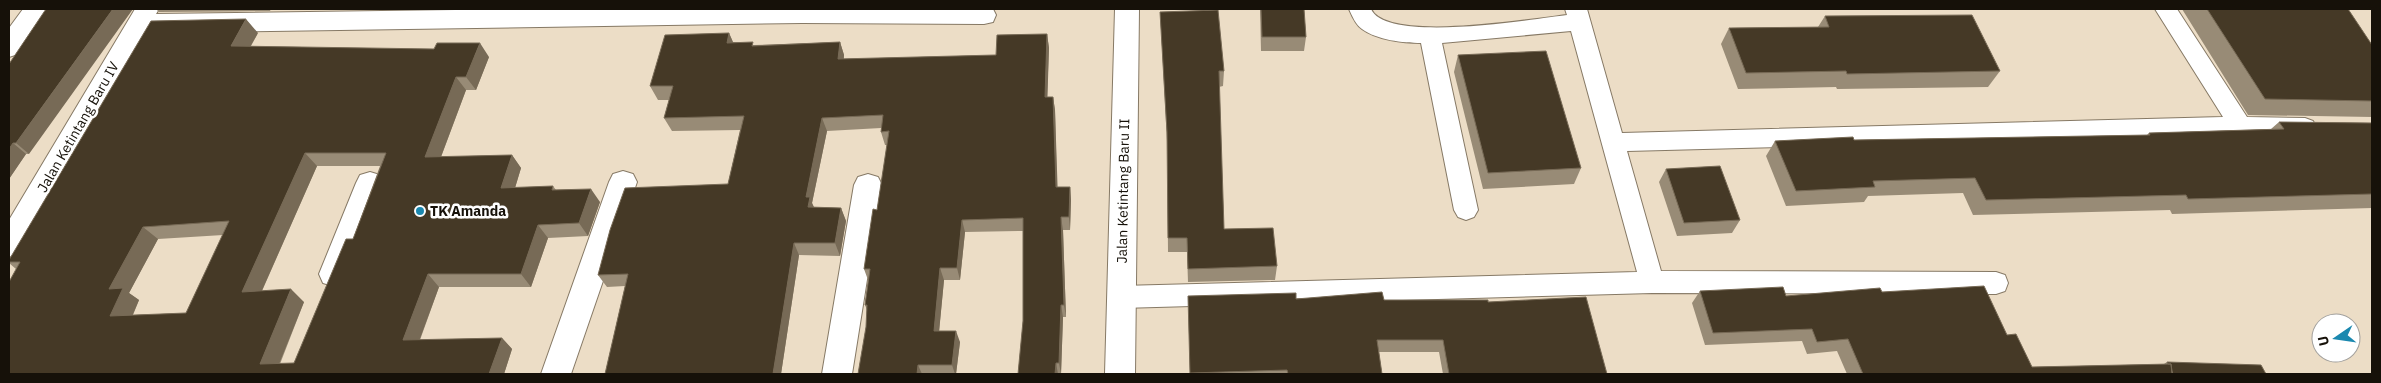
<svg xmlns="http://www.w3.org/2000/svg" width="2381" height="383" viewBox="0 0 2381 383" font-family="'IBM Plex Sans',sans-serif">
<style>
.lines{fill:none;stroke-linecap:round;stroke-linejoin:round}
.service-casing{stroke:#867965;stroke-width:2}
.minor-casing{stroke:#867965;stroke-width:2}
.service{fill:#fff;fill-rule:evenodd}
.minor{fill:#fff;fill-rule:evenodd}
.wall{fill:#988b76;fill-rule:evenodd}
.shaded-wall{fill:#776a56}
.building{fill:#453926;stroke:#776a56;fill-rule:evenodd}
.poi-dot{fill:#1b88af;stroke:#fff;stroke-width:2}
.labels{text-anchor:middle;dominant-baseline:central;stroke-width:5;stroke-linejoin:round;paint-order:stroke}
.street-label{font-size:14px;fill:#161109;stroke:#fff}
.poi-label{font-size:14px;font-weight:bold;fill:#161109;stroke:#fff;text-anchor:start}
</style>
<rect width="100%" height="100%" fill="#ecddc6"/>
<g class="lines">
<defs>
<path id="service" d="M 1349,9 L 1371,9 C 1386,44 1533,19 1567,15 L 1565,9 L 1587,9 L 1622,133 L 2223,117 L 2155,9 L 2177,9 L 2247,117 L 2305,118 L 2313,121 L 2316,127 L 2313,133 L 2305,136 L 2241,135 L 1627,151 L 1661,271 L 1996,272 L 2005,275 L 2008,283 L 2005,291 L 1996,294 L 1652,293 L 1121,308 L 1112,305 L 1108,297 L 1112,289 L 1121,286 L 1637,272 L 1571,31 L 1442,43 L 1478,210 L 1474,217 L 1466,220 L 1458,217 L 1454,210 L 1421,43 C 1403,43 1377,40 1362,29 C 1356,25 1352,16 1349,9 Z"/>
<path id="minor" d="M 23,9 L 48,9 L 18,54 L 9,57 L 9,28 Z
M 135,9 L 159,9 L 156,14 L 536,9 L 993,9 L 996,15 L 993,22 L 984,24 L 802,23 L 146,33 L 19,253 L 9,257 L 9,220 Z
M 1115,9 L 1139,9 L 1135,374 L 1105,374 Z
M 623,171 L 633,174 L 637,182 L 571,374 L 541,374 L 609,182 L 613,174 Z
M 370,172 L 380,175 L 384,183 L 347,274 L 343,283 L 333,286 L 323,283 L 319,274 L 356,183 L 360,175 Z
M 868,174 L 878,177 L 882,185 L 852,374 L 822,374 L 854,185 L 858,177 Z"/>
</defs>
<use href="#service" class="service-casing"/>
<use href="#minor" class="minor-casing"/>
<use href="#service" class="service"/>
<use href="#minor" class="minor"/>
</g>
<path class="wall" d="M 156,9 L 271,9 L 270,11 L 159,12 Z
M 1260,9 L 1304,9 L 1306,37 L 1304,51 L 1261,51 Z
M 2182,9 L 2348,9 L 2372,45 L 2372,121 L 2372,117 L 2248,115 Z
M 1160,12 L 1224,71 L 1223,86 L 1219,87 L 1224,229 L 1277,266 L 1275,280 L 1188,282 L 1187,252 L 1168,252 L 1167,141 Z
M 1825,16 L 2000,71 L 1988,87 L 1837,89 L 1836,87 L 1738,89 L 1721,44 L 1729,28 L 1818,27 Z
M 258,33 L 251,46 L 489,57 L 476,90 L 466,90 L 441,157 L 512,155 L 521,168 L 515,188 L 553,186 L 556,190 L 600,202 L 588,236 L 548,238 L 531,287 L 439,287 L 420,340 L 502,338 L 512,349 L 504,374 L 9,374 L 16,269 L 9,263 L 9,260 ZM 317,166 L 380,166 L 353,239 L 294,363 L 280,364 L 304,302 L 262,291 ZM 223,235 L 186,313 L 133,315 L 139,300 L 129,293 L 158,239 Z
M 729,33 L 733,42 L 754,45 L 840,42 L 844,55 L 844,59 L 996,55 L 1047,34 L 1049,48 L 1047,97 L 1053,97 L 1055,110 L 1057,187 L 1070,187 L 1071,200 L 1070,230 L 1063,230 L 1066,317 L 1063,317 L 1061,374 L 1018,374 L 1023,321 L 1023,231 L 965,232 L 960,280 L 944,280 L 939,331 L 960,342 L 956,374 L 858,374 L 866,327 L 867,310 L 865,305 L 868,280 L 864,269 L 877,210 L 887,145 L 885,145 L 881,132 L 881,128 L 827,131 L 812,203 L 814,207 L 841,208 L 846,221 L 840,256 L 799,255 L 781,374 L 605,374 L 625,286 L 607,287 L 598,275 L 728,184 L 740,130 L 672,131 L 664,118 L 669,100 L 658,100 L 650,86 Z
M 1458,55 L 1581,168 L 1574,184 L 1483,189 L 1454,72 Z
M 9,64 L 29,154 L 26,154 L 9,179 Z
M 2279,122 L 2372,123 L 2372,208 L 2172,214 L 2170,210 L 1973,215 L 1963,193 L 1868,196 L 1864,202 L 1786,206 L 1766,156 L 1775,141 L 1854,140 L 2147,135 L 2149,133 L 2271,129 Z
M 1666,169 L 1740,220 L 1732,233 L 1677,236 L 1659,182 Z
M 1700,291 L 1786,296 L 1882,292 L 2007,335 L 2032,367 L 2164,364 L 2167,362 L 2266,374 L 1847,374 L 1837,351 L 1807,354 L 1802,341 L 1705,345 L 1692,303 Z
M 1188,296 L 1488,302 L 1607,374 L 1443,374 L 1439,352 L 1379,352 L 1382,374 L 1190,374 Z"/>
<path class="shaded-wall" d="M 113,9 L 133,9 L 29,154 L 16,143 Z
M 246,19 L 258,33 L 243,59 L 231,46 Z
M 729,33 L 735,47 L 727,43 Z
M 1047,34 L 1049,48 L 1047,111 L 1045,97 Z
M 840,42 L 844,55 L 842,73 L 838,59 Z
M 480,43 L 489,57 L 476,90 L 466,77 Z
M 456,77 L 466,90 L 436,170 L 425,157 Z
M 1053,97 L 1055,110 L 1058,200 L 1056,187 Z
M 822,118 L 827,131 L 812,203 L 815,210 L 808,207 L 806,197 Z
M 13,143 L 26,154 L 9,179 L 9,149 Z
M 305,153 L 317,166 L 256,304 L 242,292 Z
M 512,155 L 521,168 L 511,201 L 501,188 Z
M 1070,187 L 1071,200 L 1070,230 L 1069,217 Z
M 591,189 L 600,202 L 588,236 L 579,223 Z
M 841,208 L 846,221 L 840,256 L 835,243 Z
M 1061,217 L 1063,230 L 1066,317 L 1064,305 Z
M 962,220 L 965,232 L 960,280 L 957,268 Z
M 538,225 L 548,238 L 531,287 L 521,274 Z
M 143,227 L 158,239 L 129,293 L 139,300 L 127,328 L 110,316 L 109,289 Z
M 794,243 L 799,255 L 781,374 L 773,374 Z
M 940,268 L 944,280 L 938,343 L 934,331 Z
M 428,274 L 439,287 L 415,352 L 403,340 Z
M 291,289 L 304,302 L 275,374 L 260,364 Z
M 1061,305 L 1063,317 L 1061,374 L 1059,363 Z
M 956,331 L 960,342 L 956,374 L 955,374 L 952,365 Z
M 502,338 L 512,349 L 504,374 L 489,374 Z
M 1056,363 L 1058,374 L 1055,374 Z
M 918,365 L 922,374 L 917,374 Z"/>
<path class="building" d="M 46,9 L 113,9 L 16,143 L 13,143 L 9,149 L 9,64 Z
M 1261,9 L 1304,9 L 1306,37 L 1262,37 Z
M 2207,9 L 2348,9 L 2372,45 L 2372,101 L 2265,99 Z
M 1218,10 L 1224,71 L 1219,71 L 1224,229 L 1273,228 L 1277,266 L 1188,269 L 1187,238 L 1168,238 L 1167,132 L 1160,12 Z
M 1972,15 L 2000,71 L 1847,74 L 1846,71 L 1746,73 L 1729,28 L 1829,27 L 1825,16 Z
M 246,19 L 231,46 L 434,49 L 437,43 L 480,43 L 466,77 L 456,77 L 425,157 L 512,155 L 501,188 L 553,186 L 552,190 L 591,189 L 579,223 L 538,225 L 521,274 L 428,274 L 403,340 L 502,338 L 489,374 L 9,374 L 9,282 L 20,262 L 9,262 L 9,260 L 151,21 ZM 305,153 L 386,153 L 353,239 L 346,239 L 294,363 L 260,364 L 291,289 L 242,292 ZM 229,221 L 186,313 L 110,316 L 123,288 L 109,289 L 143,227 Z
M 729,33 L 727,43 L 753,42 L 752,46 L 840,42 L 838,59 L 996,55 L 997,35 L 1047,34 L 1045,97 L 1053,97 L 1056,187 L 1070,187 L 1069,217 L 1061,217 L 1064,305 L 1061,305 L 1059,363 L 1056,363 L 1055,374 L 1018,374 L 1023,321 L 1023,218 L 962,220 L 957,268 L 940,268 L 934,331 L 956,331 L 952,365 L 918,365 L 917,374 L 858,374 L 866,327 L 867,305 L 865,305 L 870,269 L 864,269 L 873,209 L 877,210 L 889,131 L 881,132 L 883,115 L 822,118 L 806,197 L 810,197 L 808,207 L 841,208 L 835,243 L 794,243 L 773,374 L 605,374 L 628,274 L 598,275 L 610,230 L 625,188 L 728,184 L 744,116 L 664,118 L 673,86 L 650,86 L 665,35 Z
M 1546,51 L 1581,168 L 1488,173 L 1458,55 Z
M 2279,122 L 2372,123 L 2372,194 L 2188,199 L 2186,195 L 1986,200 L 1975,178 L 1873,181 L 1875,187 L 1796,191 L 1775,141 L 1853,137 L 1854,140 L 2150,135 L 2149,133 L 2284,129 Z
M 1720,166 L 1740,220 L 1684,223 L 1666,169 Z
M 1984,286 L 2007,335 L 2016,334 L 2032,367 L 2171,364 L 2172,374 L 1863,374 L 1848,339 L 1817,342 L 1812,329 L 1713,333 L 1700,291 L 1783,287 L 1786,296 L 1880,288 L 1882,292 Z
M 1382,292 L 1384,300 L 1488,300 L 1488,302 L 1586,297 L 1607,374 L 1449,374 L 1443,340 L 1377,340 L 1382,374 L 1288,374 L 1287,370 L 1190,373 L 1188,296 L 1296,293 L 1296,299 Z
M 2167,362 L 2261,365 L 2266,374 L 2173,374 L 2172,371 L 2171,364 L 2168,364 Z"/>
<circle class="poi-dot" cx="420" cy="211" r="5"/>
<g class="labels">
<g class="street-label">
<text transform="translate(78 127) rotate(-60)">Jalan Ketintang Baru IV</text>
<text transform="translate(1123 191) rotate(-89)">Jalan Ketintang Baru II</text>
</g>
<g class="poi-label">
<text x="430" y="211">TK Amanda</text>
</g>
</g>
<rect width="2381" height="383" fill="none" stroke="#161109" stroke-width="20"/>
<g transform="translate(2336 338) rotate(257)"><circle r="24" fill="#ffffff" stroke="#a2a09d"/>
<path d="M0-4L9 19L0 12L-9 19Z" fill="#1b88af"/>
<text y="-8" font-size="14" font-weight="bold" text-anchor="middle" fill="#161109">U</text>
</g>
</svg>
